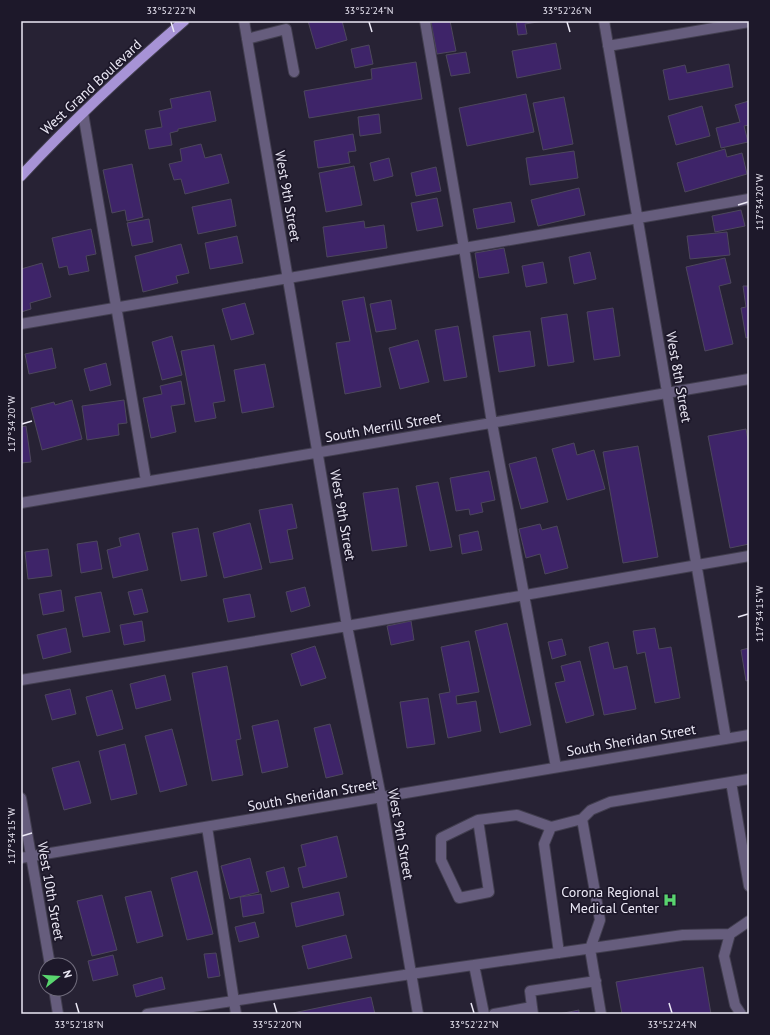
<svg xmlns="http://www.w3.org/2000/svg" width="770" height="1035" viewBox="0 0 770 1035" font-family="'PT Sans',sans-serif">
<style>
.building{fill:#3e2469;stroke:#4d475c}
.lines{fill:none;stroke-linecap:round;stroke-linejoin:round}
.minor-casing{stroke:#423e4f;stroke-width:12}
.major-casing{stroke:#423e4f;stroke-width:12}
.minor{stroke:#665d7d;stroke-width:10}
.major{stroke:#a793d6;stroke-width:10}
.ticks{fill:none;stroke:#ebe8f5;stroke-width:1.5}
.labels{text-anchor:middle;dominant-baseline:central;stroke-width:3.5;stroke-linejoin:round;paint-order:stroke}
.street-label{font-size:14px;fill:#ebe8f5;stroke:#1d182a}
.poi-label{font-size:14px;fill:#ebe8f5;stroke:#1d182a;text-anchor:end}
.neatline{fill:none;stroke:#ebe8f5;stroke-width:1.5}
.ticks-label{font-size:10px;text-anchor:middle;fill:#ebe8f5}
</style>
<rect width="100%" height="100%" fill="#272234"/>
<path class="building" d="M 308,21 L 342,21 L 347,40 L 316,49 Z
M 450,21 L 456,51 L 437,54 L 431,22 Z
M 516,21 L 544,21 L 525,24 L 527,34 L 518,35 Z
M 556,43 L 561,69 L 517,78 L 512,51 Z
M 369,45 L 373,64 L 355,68 L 351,49 Z
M 466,52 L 470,73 L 451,76 L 446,55 Z
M 416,62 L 422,99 L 309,118 L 304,91 L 372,79 L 371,69 Z
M 729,64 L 733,87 L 669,100 L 663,70 L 685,65 L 687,73 Z
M 210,91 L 216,121 L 178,129 L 178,131 L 170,133 L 172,145 L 149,149 L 145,130 L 162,127 L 159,111 L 172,108 L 170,99 Z
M 526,94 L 534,132 L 467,146 L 459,108 Z
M 564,97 L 573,144 L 543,150 L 533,103 Z
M 749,101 L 749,125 L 744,126 L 748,142 L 721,148 L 716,128 L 740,122 L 735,105 Z
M 702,106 L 710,136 L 676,145 L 668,116 Z
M 379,114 L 381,133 L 360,136 L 358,117 Z
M 353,134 L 356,151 L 348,152 L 350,163 L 318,168 L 314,141 Z
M 201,144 L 205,158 L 221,154 L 229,183 L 185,194 L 181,179 L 174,180 L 169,164 L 182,161 L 180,149 Z
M 725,149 L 727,157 L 742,153 L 747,174 L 685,192 L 677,163 Z
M 574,151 L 578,178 L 530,185 L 526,158 Z
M 389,158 L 393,176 L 374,181 L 370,163 Z
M 132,164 L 143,217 L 127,221 L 125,210 L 112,213 L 103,170 Z
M 354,166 L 362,205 L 326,212 L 319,173 Z
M 436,167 L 441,191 L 416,196 L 411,173 Z
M 579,188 L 585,215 L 538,226 L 531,200 Z
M 437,198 L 443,226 L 417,231 L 411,203 Z
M 231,199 L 236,226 L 198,234 L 192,207 Z
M 511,202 L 515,222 L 477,229 L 473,209 Z
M 741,210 L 745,226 L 715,232 L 712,216 Z
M 149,219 L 153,242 L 132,246 L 127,223 Z
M 364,221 L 365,228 L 384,225 L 387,248 L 327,257 L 323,227 Z
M 91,229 L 96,254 L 86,256 L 89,271 L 69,275 L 67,266 L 59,268 L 52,238 Z
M 727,232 L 730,255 L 690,259 L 687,236 Z
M 237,236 L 243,263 L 210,269 L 205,243 Z
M 181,244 L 189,273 L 176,276 L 178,283 L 143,292 L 135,256 Z
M 504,248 L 509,273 L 479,278 L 475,253 Z
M 590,252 L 596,279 L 574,284 L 569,257 Z
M 725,258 L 731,283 L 719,286 L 733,344 L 705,351 L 686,267 Z
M 543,262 L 547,283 L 526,287 L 522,266 Z
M 42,263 L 51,297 L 30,303 L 31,309 L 21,312 L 21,269 Z
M 743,286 L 749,286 L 749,337 L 746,338 L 741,308 L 746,307 Z
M 364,297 L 381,387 L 345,394 L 336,343 L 350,341 L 342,301 Z
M 391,300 L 396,329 L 376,332 L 370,304 Z
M 245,303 L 254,334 L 231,340 L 222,309 Z
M 613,308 L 620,356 L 594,360 L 587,312 Z
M 567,314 L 574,362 L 548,366 L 541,318 Z
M 458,326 L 467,377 L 444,381 L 435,330 Z
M 530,331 L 535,366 L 499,372 L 493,336 Z
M 172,336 L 182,375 L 162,380 L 152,342 Z
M 418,340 L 429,382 L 400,389 L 389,348 Z
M 214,345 L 225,401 L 213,403 L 216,418 L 195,422 L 181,351 Z
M 52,348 L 56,368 L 29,374 L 25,354 Z
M 106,363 L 111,385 L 90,391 L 84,369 Z
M 265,364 L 274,407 L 242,413 L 234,370 Z
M 181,381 L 185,404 L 171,406 L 176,432 L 151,438 L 143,398 L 162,394 L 160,386 Z
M 72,400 L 82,439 L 42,450 L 31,408 L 54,402 L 55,405 Z
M 124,400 L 127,423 L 118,424 L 119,435 L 87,440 L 82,406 Z
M 26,426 L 31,462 L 21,463 L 21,427 Z
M 746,429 L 749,445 L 749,544 L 730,548 L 708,436 Z
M 574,443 L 577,455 L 594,450 L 605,489 L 567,500 L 552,449 Z
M 638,446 L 658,557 L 623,563 L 603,452 Z
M 536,457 L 548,502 L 521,509 L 509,464 Z
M 489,471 L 495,500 L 481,503 L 483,512 L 470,515 L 469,509 L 456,511 L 450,478 Z
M 438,482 L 452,547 L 430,551 L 416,486 Z
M 398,488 L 407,546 L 372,551 L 363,493 Z
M 292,504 L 297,528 L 287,530 L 293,559 L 270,563 L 259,510 Z
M 250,523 L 262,569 L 224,578 L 213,533 Z
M 540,524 L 542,530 L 557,526 L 568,568 L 545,574 L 540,554 L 526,558 L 519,529 Z
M 198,528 L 207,576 L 181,581 L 172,533 Z
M 478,531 L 482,550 L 462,554 L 459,535 Z
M 139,533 L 148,570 L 113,578 L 107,550 L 121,546 L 119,538 Z
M 97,541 L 102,569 L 81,573 L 77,544 Z
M 48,549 L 52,576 L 28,579 L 25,552 Z
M 305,587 L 310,606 L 291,612 L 286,592 Z
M 142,589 L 148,612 L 134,615 L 128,592 Z
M 61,590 L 64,611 L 43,615 L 39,594 Z
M 101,592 L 110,632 L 83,637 L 75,597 Z
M 250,594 L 255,617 L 228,622 L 223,599 Z
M 142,621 L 145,641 L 124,645 L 120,625 Z
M 411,621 L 414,640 L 391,645 L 387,626 Z
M 507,623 L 531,725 L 500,733 L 475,631 Z
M 66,628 L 71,652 L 43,659 L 37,635 Z
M 655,628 L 659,649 L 671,647 L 680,698 L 655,703 L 645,652 L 637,654 L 633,631 Z
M 562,639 L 566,655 L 552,659 L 548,642 Z
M 469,641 L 479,692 L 456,696 L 457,704 L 476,701 L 481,731 L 448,738 L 439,694 L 450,692 L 441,647 Z
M 608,642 L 614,669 L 627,666 L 636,709 L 604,715 L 589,647 Z
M 315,646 L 326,678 L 301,686 L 291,654 Z
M 749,648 L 749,680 L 746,681 L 741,650 Z
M 580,661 L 594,715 L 566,723 L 555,683 L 565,681 L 561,666 Z
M 227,666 L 241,739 L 236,740 L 243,775 L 212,781 L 192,673 Z
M 165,675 L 171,700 L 136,709 L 130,684 Z
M 70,689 L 76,714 L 52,720 L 45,695 Z
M 112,690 L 123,729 L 97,736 L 86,697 Z
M 428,698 L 435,744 L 407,748 L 400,702 Z
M 278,720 L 288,767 L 262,773 L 252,726 Z
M 330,724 L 343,774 L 326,778 L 314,728 Z
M 172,729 L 187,785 L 160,792 L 145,736 Z
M 125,744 L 137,794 L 111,800 L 99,751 Z
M 79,761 L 91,803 L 64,810 L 52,768 Z
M 337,836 L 347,877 L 303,888 L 298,868 L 306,866 L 301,845 Z
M 250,858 L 259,892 L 230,899 L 221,866 Z
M 284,867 L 289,887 L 271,892 L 266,872 Z
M 197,871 L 213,934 L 187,940 L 171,878 Z
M 151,891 L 163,936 L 137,943 L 125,897 Z
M 339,892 L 344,915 L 296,927 L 291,903 Z
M 261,894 L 264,913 L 243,917 L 240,897 Z
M 102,895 L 117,950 L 92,956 L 77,901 Z
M 255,922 L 259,937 L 239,942 L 235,927 Z
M 346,935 L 352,958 L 308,969 L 302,946 Z
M 216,953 L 220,976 L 208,978 L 204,954 Z
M 113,955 L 118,975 L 93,981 L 88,961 Z
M 703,967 L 711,1014 L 622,1014 L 616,982 Z
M 162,977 L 165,989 L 136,997 L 133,985 Z
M 371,997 L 375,1014 L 288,1014 Z
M 579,1010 L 579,1014 L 559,1014 Z"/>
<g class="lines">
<defs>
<path id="minor" d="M 244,21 L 347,626 L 381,797 L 418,1014
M 425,21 L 464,248 L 492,423 L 556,767
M 604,21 L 726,739
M 247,39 L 286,29 L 294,72
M 608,46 L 749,22
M 83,113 L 146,481
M 21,324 L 749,199
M 21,503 L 749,379
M 21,680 L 347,626 L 749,556
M 731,782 L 749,886
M 21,798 L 50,965
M 478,820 L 441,838 L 441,860 L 459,898 L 489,892 L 478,820 L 517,815 L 551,827
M 207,827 L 236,1014
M 21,858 L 749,735
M 559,953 L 544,844 L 551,827 L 582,819
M 474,965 L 484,1014
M 54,989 L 58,1014
M 532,1007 L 530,991 L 596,981
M 147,1014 L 411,974 L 683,935 L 730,934
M 494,1014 L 532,1007 L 533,1014
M 601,1014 L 590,949 L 600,920 L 582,819 L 591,810 L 610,802 L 749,779
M 741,1014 L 735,1005 L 724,956 L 730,934 L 749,921"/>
<path id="major" d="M 21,176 C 72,121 127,70 184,21"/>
</defs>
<use href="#minor" class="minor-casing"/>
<use href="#major" class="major-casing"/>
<use href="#minor" class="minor"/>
<use href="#major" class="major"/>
</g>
<path class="ticks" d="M 171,22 L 174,32M 369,22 L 372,32M 567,22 L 570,32M 738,205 L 748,202M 22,424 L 32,421M 738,617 L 748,614M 22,836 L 32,833M 76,1003 L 79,1013M 274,1003 L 277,1013M 471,1003 L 474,1013M 669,1003 L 672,1013"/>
<defs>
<symbol id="hospital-bare" viewBox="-9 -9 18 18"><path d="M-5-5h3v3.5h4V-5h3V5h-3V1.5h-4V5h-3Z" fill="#59d56f" stroke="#1d182a" stroke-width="2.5" paint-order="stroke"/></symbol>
</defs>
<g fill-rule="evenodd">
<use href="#hospital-bare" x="660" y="890" width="20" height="20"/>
</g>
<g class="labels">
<g class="street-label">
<text transform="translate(91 87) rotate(-43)">West Grand Boulevard</text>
<text transform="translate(288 196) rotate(80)">West 9th Street</text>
<text transform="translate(679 377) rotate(80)">West 8th Street</text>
<text transform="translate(383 427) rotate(-10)">South Merrill Street</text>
<text transform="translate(343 515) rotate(80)">West 9th Street</text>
<text transform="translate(631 740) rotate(-10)">South Sheridan Street</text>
<text transform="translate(312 795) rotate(-10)">South Sheridan Street</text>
<text transform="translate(401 834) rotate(80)">West 9th Street</text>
<text transform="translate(51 891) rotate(80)">West 10th Street</text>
</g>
<g class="poi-label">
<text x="659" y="892">Corona Regional<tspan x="659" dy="16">Medical Center</tspan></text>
</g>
</g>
<rect width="770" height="1035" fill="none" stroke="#1d182a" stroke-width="44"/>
<g transform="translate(58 977) rotate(73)"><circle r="19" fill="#1d182a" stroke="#6f6b7b"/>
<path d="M0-3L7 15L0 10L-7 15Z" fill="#59d56f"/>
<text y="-6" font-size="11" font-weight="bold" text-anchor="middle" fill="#ebe8f5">N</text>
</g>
<rect x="22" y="22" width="726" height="991" class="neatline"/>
<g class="ticks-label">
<text x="171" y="14">33°52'22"N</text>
<text x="369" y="14">33°52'24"N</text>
<text x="567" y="14">33°52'26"N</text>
<text transform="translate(759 202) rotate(-90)" y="4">117°34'20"W</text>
<text transform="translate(11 424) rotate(-90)" y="4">117°34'20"W</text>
<text transform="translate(759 614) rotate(-90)" y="4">117°34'15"W</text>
<text transform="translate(11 836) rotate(-90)" y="4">117°34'15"W</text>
<text x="79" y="1028">33°52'18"N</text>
<text x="277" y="1028">33°52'20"N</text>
<text x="474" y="1028">33°52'22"N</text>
<text x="672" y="1028">33°52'24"N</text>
</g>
</svg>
